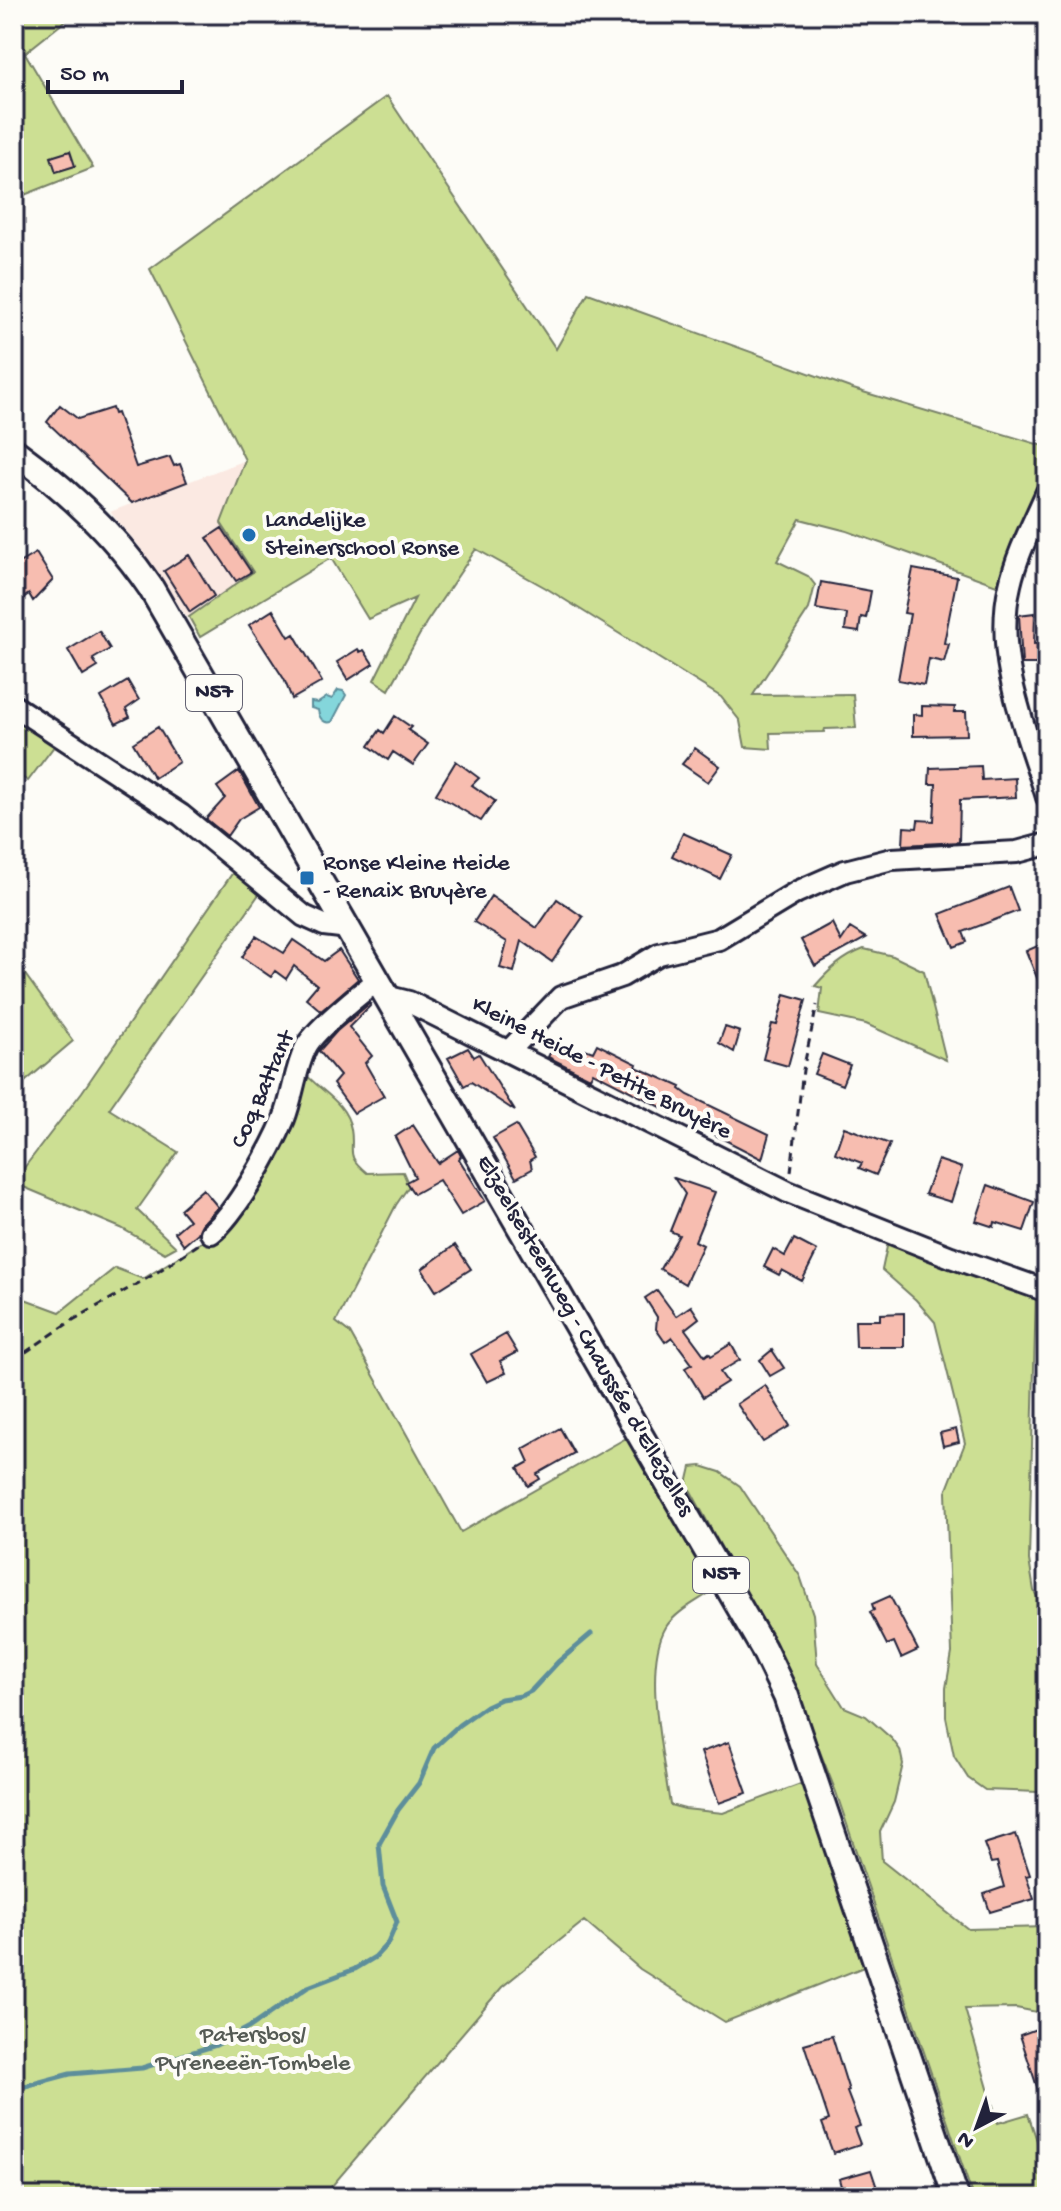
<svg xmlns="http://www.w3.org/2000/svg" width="1061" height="2211" viewBox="0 0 1061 2211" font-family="'Gochi Hand',sans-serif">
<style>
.built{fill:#fbe9e2}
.green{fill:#ccdf93;stroke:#778067;stroke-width:2}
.water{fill:#84d6db;stroke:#5d8e9b;stroke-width:2}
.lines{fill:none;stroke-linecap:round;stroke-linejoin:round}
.stream{stroke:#5d8e9b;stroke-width:5}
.building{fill:#f7bdb0;stroke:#22223b;stroke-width:2}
.minor-casing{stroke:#22223b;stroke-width:26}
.major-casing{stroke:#22223b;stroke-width:30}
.path{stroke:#22223b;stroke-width:3;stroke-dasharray:8 6;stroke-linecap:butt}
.minor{stroke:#fdfcf7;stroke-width:20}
.major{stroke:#fdfcf7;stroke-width:24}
.poi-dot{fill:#1f6fb2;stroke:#fdfcf7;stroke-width:3}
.labels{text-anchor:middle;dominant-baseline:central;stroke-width:8;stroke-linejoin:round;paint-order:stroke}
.shield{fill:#fdfcf7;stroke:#646373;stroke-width:2}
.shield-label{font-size:22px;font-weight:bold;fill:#22223b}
.poi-label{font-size:24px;fill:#22223b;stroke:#fdfcf7;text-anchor:start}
.street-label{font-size:24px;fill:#22223b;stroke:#fdfcf7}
.park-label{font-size:24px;fill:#555b55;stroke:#fdfcf7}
</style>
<rect width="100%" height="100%" fill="#fdfcf7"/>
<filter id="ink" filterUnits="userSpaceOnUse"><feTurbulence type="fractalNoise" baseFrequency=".0125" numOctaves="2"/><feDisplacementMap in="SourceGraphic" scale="16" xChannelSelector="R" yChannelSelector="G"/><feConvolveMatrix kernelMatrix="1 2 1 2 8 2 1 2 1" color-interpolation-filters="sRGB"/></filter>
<g filter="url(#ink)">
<path class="built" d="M 245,460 L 386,524 L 200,637 L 139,546 L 110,512 Z"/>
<path class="green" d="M 14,14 L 74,14 L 25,53 L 93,168 L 14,199 Z
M 387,96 L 556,349 L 588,293 L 853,389 L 1047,447 L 1047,483 L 1005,588 L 847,531 L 800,519 L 777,561 L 808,576 L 815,585 L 809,609 L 753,695 L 853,694 L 856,728 L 825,729 L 824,732 L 770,733 L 771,749 L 745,747 L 740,721 L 721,697 L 546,588 L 476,549 L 426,623 L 389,690 L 374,680 L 415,598 L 368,619 L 331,558 L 200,637 L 189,617 L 253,572 L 221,523 L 245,460 L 150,269 Z
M 14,713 L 58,741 L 28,781 L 14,772 Z
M 238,865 L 264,887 L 109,1109 L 178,1152 L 137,1210 L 176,1247 L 165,1253 L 121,1228 L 14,1183 L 14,1181 L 82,1092 Z
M 864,949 L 893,956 L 924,971 L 946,1060 L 866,1024 L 819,1014 L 822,988 L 815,986 C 830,969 843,957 864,949 Z
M 14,959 L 73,1041 L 14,1091 Z
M 303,1071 C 319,1091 346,1101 351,1129 C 355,1153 344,1154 367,1173 L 403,1172 L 409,1186 L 396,1205 L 336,1322 L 350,1333 L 461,1532 L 628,1437 L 715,1589 C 700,1600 676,1611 666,1627 C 642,1667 664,1760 670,1805 L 685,1809 L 723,1813 L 803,1783 L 864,1967 L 725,2022 L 640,1969 L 584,1921 L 502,1987 L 325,2194 L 329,2197 L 19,2197 L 14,2186 L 14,1295 L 60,1312 L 115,1268 L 143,1279 L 224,1228 Z
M 889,1237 L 1036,1292 L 1029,1560 L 1034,1591 L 1047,1615 L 1047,1788 L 1038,1792 L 985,1790 L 968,1778 L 954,1756 L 946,1717 L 946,1688 L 952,1653 L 946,1492 L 965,1443 L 935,1322 L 916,1300 L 882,1270 Z
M 701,1466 L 720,1472 L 740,1486 L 800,1576 L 813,1614 L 817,1664 L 844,1707 L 866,1716 L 892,1739 L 900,1750 L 903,1764 L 894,1802 L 880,1832 L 882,1861 L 968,1929 L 1047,1927 L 1047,2014 L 1016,2008 L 965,2009 L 998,2123 L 1028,2114 L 1047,2170 L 1047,2197 L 973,2197 L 836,1792 L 786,1667 L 687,1484 L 691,1467 Z"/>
<path class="water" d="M 338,690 L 343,691 L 346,695 L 332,722 C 323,724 319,718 318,710 L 311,708 L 311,702 L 318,703 L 327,697 L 332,699 Z"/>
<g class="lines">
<path class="stream" d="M 14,2089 L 70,2074 L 142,2068 L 216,2045 L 250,2027 L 308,1987 L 355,1969 L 375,1957 L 388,1943 L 397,1922 L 383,1886 L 379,1844 L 398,1810 L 419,1783 L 434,1748 L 459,1725 L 486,1706 L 501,1699 L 521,1696 L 531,1691 L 558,1662 L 591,1634"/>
</g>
<path class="building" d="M 70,151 L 75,166 L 56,172 L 51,157 Z
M 60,405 L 78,419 L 112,408 L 114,414 L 117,413 L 136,467 L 170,457 L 174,466 L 180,464 L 187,482 L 132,503 L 47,422 Z
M 222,528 L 251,572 L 236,581 L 207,538 Z
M 36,553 L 53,580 L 33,601 L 29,594 L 23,598 L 21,594 L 14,599 L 14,566 Z
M 189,555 L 214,596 L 190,612 L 164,571 Z
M 913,569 L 957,577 L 944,643 L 949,644 L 944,662 L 929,659 L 924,685 L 898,680 L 910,614 L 904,613 Z
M 821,582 L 871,591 L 866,618 L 861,617 L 859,632 L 845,630 L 847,614 L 816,609 Z
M 273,610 L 289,637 L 294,634 L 322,682 L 292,699 L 284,679 L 249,625 Z
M 1035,613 L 1034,644 L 1047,643 L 1047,664 L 1022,664 L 1019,615 Z
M 99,631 L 110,649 L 93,659 L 98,667 L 83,676 L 68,650 Z
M 358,649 L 360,652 L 364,650 L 373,664 L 348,680 L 337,662 Z
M 128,681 L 139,700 L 126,709 L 130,717 L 116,724 L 101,697 Z
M 922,706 L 955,707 L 954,712 L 966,712 L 967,735 L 913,736 L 913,714 L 922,715 Z
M 395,716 L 411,727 L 408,730 L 428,744 L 413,765 L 393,752 L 388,760 L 369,746 L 380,730 L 384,733 Z
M 158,727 L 179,762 L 154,778 L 133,743 Z
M 695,748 L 720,766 L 708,782 L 682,764 Z
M 456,761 L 479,778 L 472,785 L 495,801 L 481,821 L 436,794 Z
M 981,766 L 982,780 L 1015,778 L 1016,797 L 960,800 L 959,842 L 903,845 L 904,827 L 917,828 L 918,820 L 934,821 L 936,784 L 929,784 L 930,768 Z
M 239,771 L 259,807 L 239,819 L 227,836 L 206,819 L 225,798 L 217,787 Z
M 683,833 L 732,855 L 720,879 L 672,856 Z
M 1009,887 L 1018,911 L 963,932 L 967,942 L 954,947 L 940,914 Z
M 491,896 L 537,928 L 557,899 L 583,917 L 552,962 L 522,941 L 514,972 L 500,968 L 507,942 L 474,922 Z
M 832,923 L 841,941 L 850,928 L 866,938 L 815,966 L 801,940 Z
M 256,936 L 284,953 L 293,940 L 324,961 L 339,950 L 358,979 L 321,1011 L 306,998 L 317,985 L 294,966 L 286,979 L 275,971 L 271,977 L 242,957 Z
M 1047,942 L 1047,1002 L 1026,951 Z
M 785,994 L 806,1000 L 788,1066 L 763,1059 L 772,1024 L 777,1025 Z
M 370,1003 L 371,1005 L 349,1027 L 372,1056 L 365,1063 L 384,1096 L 354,1113 L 333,1084 L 340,1076 L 319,1051 L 337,1031 Z
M 725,1027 L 740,1032 L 734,1052 L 719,1043 Z
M 555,1043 L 581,1057 L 585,1049 L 593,1052 L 597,1044 L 637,1064 L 636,1067 L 681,1087 L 680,1089 L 688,1095 L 769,1134 L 762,1159 L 593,1072 L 590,1078 L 548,1057 Z
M 468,1048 L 474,1057 L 479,1054 L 515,1111 L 471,1082 L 464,1086 L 448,1058 Z
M 822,1054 L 850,1065 L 842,1085 L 814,1074 Z
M 413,1125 L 438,1163 L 458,1150 L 461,1156 L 459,1159 L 485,1201 L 461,1215 L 439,1180 L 414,1194 L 406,1182 L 415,1177 L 395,1137 Z
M 516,1125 L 535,1157 L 530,1160 L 532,1169 L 516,1178 L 493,1138 Z
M 844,1127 L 890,1144 L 876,1175 L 859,1168 L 862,1163 L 835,1153 Z
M 938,1160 L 962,1168 L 951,1202 L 925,1194 Z
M 674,1178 L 715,1192 L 695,1241 L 703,1245 L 685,1284 L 660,1269 L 679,1235 L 670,1231 L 685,1194 Z
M 988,1185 L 1034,1202 L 1024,1231 L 995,1222 L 994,1227 L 976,1221 Z
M 203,1189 L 218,1207 L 202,1224 L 198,1233 L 184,1245 L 175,1232 L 189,1220 L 180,1209 Z
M 794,1239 L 817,1251 L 802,1281 L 782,1270 L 779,1275 L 764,1267 L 773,1249 L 785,1256 Z
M 455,1245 L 471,1269 L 436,1291 L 422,1269 Z
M 657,1290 L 676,1316 L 691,1306 L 699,1318 L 685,1329 L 705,1356 L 709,1353 L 711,1356 L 731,1344 L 740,1360 L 720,1372 L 727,1382 L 703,1397 L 685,1368 L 692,1364 L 672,1337 L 665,1342 L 656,1329 L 657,1317 L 645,1298 Z
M 904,1313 L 904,1347 L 856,1347 L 855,1320 L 880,1320 L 880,1314 Z
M 506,1334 L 517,1352 L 500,1361 L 506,1373 L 487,1382 L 471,1354 Z
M 772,1350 L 784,1368 L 770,1376 L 760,1360 Z
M 765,1385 L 790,1426 L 763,1442 L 737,1404 Z
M 560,1428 L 574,1453 L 537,1474 L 540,1479 L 528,1486 L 518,1468 L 529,1462 L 523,1449 Z
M 956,1429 L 959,1442 L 943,1446 L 940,1433 Z
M 890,1596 L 918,1650 L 901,1658 L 894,1642 L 887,1645 L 870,1612 L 874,1610 L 872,1604 Z
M 729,1742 L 747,1793 L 719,1803 L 701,1752 Z
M 1016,1834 L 1030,1875 L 1026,1876 L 1034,1899 L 990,1912 L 984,1894 L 1004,1887 L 997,1862 L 991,1863 L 984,1844 Z
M 1047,2025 L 1047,2107 L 1044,2108 L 1020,2035 Z
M 832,2036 L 849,2091 L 847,2092 L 860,2126 L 854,2128 L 860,2144 L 833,2153 L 822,2123 L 829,2120 L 804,2044 Z
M 871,2170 L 880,2197 L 844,2197 L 839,2179 Z"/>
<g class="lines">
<defs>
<path id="minor" d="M 1047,492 C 1034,522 1017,553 1010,585 C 993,656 1026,730 1047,797
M 14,706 L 181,815 L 304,916 L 324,925 L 349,928
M 389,997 L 409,1002 L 788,1192 L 951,1257 L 1047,1291
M 509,1051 L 561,997 L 622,976 L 659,954 L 719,939 L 797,892 L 845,871 L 892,859 L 1017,852 L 1047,844
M 211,1233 C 235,1215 272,1148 284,1119 C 293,1096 295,1069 306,1047 C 315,1030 361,992 379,980"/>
<path id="major" d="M 14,451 C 68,490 114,533 151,588 L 763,1648 L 786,1696 L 956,2197"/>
</defs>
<use href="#minor" class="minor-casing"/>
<use href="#major" class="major-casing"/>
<path class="path" d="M 791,1172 L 803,1070 L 817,1005
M 14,1360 L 73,1320 L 153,1275 L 199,1244"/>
<use href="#minor" class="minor"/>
<use href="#major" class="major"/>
</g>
</g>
<g class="poi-dot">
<circle cx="249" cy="535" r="8"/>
<rect x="299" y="870" width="16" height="16" rx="4"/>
</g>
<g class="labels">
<g class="shield">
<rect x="186" y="675" width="56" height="36" rx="6"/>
<rect x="693" y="1557" width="56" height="36" rx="6"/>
</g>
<g class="shield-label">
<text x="214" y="693">N57</text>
<text x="721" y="1575">N57</text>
</g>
<g class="poi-label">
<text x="265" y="521">Landelijke<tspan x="265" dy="28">Steinerschool Ronse</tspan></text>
<text x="323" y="864">Ronse Kleine Heide<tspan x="323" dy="28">- Renaix Bruyère</tspan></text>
</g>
<g class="street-label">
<text transform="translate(601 1069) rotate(27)">Kleine Heide - Petite Bruyère</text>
<text transform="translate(264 1090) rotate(-66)">Coq Battant</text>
<text transform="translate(584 1336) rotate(60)">Elzeelsesteenweg - Chaussée d'Ellezelles</text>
</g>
<g class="park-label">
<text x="253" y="2036">Patersbos/<tspan x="253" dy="28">Pyreneeën-Tombele</tspan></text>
</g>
</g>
<rect width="1061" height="2211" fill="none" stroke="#fdfcf7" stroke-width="48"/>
<rect x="24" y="24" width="1013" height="2163" fill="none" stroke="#22223b" stroke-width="3" filter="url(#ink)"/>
<g transform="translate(977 2127) rotate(221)" stroke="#fdfcf7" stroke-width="6" paint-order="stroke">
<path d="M0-6L14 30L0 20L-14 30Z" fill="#22223b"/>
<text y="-12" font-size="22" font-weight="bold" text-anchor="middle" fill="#22223b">N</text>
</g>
<path d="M48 80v12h134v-12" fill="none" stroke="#22223b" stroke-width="4"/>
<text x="60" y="80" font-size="24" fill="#22223b" stroke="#fdfcf7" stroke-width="6" paint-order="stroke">50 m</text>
</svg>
